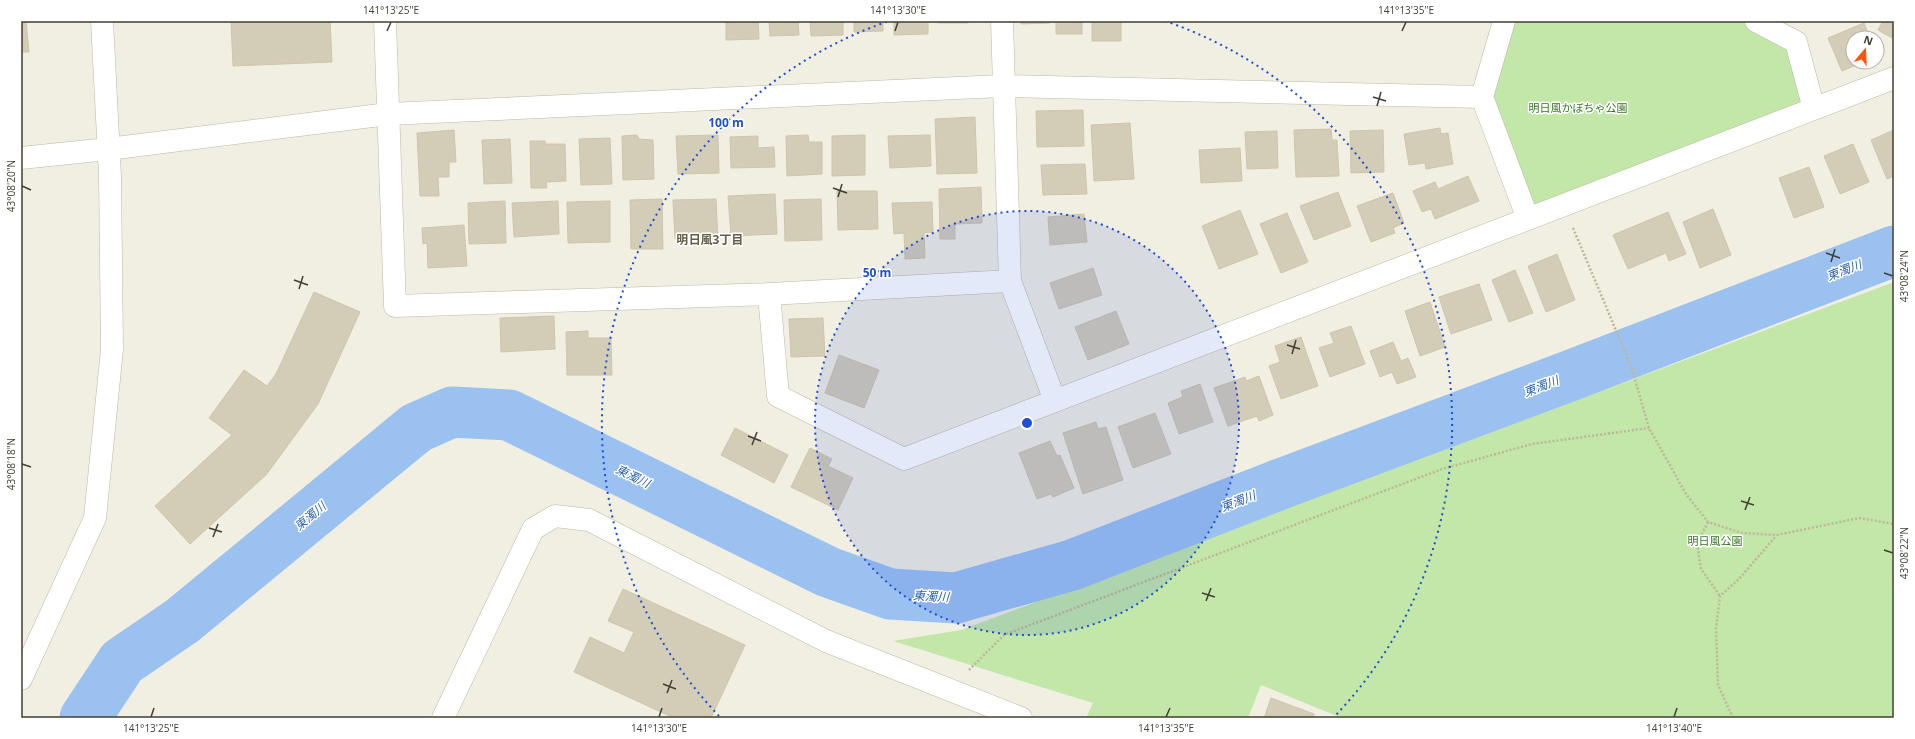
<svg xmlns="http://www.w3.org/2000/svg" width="1915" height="739" viewBox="0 0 1915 739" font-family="'Open Sans','Noto Sans JP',sans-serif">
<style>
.green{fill:#c2e7a9}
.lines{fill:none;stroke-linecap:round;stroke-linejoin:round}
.river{stroke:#9bc1f1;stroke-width:51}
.building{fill:#d3ccb7;stroke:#cec5aa}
.minor-casing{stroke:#bcb8a4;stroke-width:23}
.path{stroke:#bfb695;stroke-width:2.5;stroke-dasharray:2 2;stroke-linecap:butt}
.minor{stroke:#fff;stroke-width:22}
.ticks{fill:none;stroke:#423f32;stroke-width:1.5}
.ring{fill:none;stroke:#1d4ed8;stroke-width:2;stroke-dasharray:2 4}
.labels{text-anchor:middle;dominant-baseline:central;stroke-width:3;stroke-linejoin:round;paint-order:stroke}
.park-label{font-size:11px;fill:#387425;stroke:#fff}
.neighbourhood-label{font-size:12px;font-weight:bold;fill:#655e49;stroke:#fff}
.water-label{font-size:12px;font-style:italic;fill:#2b63af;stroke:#fff}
.centre{fill:#1d4ed8;stroke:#fff;stroke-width:2}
.ring-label{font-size:12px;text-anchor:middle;font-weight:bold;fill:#1d4ed8;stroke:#fff;stroke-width:3;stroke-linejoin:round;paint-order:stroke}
.neatline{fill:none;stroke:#423f32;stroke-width:1.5}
.ticks-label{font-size:10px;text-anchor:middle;fill:#423f32}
</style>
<rect width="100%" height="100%" fill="#f1efe1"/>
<path class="green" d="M 1504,21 L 1756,21 L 1796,42 L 1814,109 L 1528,219 L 1482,97 Z
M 1894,282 L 1894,718 L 1342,718 L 1261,685 L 1248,718 L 1086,718 L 1093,703 L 893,641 L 961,630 Z"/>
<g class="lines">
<path class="river" d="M 85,718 L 122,662 L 182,621 L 416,428 L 452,412 L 509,415 L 828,572 L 890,594 L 956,598 L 1072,565 L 1286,482 L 1572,375 L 1894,251"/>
</g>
<path class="building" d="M 21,21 L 26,21 L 29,52 L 21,52 Z
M 231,21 L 330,21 L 332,62 L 233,66 Z
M 726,21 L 758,21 L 759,39 L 726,40 Z
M 769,21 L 798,21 L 799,35 L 770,36 Z
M 810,21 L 843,21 L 843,35 L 811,36 Z
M 854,21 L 883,21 L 883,31 L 854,32 Z
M 894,21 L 928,21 L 928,34 L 894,35 Z
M 937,21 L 968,21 L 968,23 L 938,23 Z
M 1021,21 L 1050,21 L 1050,23 L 1021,24 Z
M 1056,21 L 1082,21 L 1082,34 L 1056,34 Z
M 1092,21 L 1121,21 L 1121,41 L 1092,41 Z
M 1883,21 L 1894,21 L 1894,39 L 1878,30 Z
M 1864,23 L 1870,38 L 1853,38 L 1853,62 L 1863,62 L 1842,71 L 1828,38 Z
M 1083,110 L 1084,146 L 1037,147 L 1036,111 Z
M 975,117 L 977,173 L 937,174 L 935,119 Z
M 1130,123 L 1134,179 L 1094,181 L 1091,125 Z
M 1440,128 L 1441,134 L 1448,133 L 1453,164 L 1426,169 L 1425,163 L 1409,165 L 1404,134 Z
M 1331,129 L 1332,140 L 1337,140 L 1339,176 L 1296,177 L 1294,130 Z
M 454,130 L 456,162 L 449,162 L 449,177 L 438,177 L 439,196 L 420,196 L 417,133 Z
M 1383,130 L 1384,172 L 1351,173 L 1350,131 Z
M 1894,130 L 1894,176 L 1887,179 L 1871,140 Z
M 1277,131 L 1278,168 L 1247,169 L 1245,132 Z
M 637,135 L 639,139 L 653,140 L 654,179 L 623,180 L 622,136 Z
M 718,135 L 719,173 L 678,174 L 676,136 Z
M 808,135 L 809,142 L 822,142 L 822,174 L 787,176 L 786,136 Z
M 865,135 L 865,175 L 832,176 L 832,136 Z
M 930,135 L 931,166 L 890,168 L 888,136 Z
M 758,136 L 758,148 L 774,147 L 775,167 L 731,168 L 730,137 Z
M 610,138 L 612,184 L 581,185 L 579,139 Z
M 510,139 L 512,183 L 484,184 L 482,140 Z
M 530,141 L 545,141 L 545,144 L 565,144 L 566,181 L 546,182 L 547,188 L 531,188 Z
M 1853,144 L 1869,182 L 1840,194 L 1824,156 Z
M 1240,148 L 1242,181 L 1201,183 L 1199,150 Z
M 1085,164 L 1087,194 L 1043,195 L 1041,165 Z
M 1809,167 L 1824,207 L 1794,218 L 1779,178 Z
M 1468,176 L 1479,201 L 1435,219 L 1431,209 L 1422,212 L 1413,191 L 1435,182 L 1438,189 Z
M 981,187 L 982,223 L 955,224 L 955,239 L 940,239 L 939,189 Z
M 837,191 L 877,191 L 878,229 L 838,230 Z
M 1338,192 L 1351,226 L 1314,240 L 1300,206 Z
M 1393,193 L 1404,223 L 1393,228 L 1395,233 L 1371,242 L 1357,206 Z
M 775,194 L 777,234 L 731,236 L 728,196 Z
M 662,199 L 663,249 L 631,249 L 630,200 Z
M 716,199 L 718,242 L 699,243 L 699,238 L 675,239 L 673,200 Z
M 821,199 L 822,240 L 785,241 L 784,200 Z
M 505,201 L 506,243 L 469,244 L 468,203 Z
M 558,201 L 559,234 L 514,237 L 512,203 Z
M 610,201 L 610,242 L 568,243 L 567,202 Z
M 932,202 L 933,232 L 924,233 L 925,258 L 905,259 L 904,233 L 894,234 L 892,203 Z
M 1713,209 L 1731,255 L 1700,268 L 1683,222 Z
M 1240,210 L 1258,254 L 1219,269 L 1202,226 Z
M 1668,212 L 1686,254 L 1669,261 L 1666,253 L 1628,269 L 1613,235 Z
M 1287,213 L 1308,262 L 1281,273 L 1260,224 Z
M 1084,214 L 1087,242 L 1050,245 L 1048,217 Z
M 464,225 L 467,266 L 428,268 L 427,243 L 423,244 L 422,228 Z
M 1557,254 L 1575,300 L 1546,312 L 1528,266 Z
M 1093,268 L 1102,295 L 1059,309 L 1050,283 Z
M 1515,270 L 1533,313 L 1509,322 L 1492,280 Z
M 1479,284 L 1492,320 L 1451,334 L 1439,297 Z
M 314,292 L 360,312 L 318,404 L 266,475 L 190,544 L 155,506 L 232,435 L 209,418 L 244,370 L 267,386 L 276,374 Z
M 1430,302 L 1445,347 L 1420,356 L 1405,311 Z
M 1116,311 L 1129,344 L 1088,360 L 1075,327 Z
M 554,316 L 555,349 L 501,352 L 500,318 Z
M 823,318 L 825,356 L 791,357 L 789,319 Z
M 1351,326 L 1365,364 L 1330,377 L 1319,348 L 1334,343 L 1330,333 Z
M 588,331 L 588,338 L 611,338 L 612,375 L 567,375 L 566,332 Z
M 1301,337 L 1318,386 L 1281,399 L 1269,366 L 1280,362 L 1275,346 Z
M 1393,342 L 1401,361 L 1408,358 L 1416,377 L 1397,384 L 1392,372 L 1380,377 L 1370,351 Z
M 839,355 L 879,370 L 864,408 L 825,393 Z
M 1259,376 L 1273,415 L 1259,421 L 1257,416 L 1228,426 L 1214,388 L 1245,377 L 1246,381 Z
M 1200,384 L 1213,422 L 1179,434 L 1168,403 L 1183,397 L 1181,391 Z
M 1155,413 L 1171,454 L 1133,468 L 1118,427 Z
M 1096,422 L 1098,429 L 1106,427 L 1123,480 L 1083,494 L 1063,433 Z
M 735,428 L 788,455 L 774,483 L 721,455 Z
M 1050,441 L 1057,456 L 1060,455 L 1074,488 L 1053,497 L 1051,494 L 1037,499 L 1019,453 Z
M 810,448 L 832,459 L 828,466 L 853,478 L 838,510 L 791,487 Z
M 623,589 L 745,645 L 711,718 L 674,718 L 574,672 L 590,637 L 624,653 L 634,632 L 608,621 Z
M 1271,698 L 1314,714 L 1313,718 L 1264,718 Z"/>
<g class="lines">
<defs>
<path id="minor" d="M 385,21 L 395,306 L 769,294 L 1010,281
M 1002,21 L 1010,281 L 1055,401
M 1504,21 L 1482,97 L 1528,219
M 1756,21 L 1796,42 L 1814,109
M 21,158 L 108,149 L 388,114 L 1001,86 L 1482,97
M 769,294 L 778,396 L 904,459 L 1894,78
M 21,679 L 95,518 L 112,349 L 110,176 L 102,21
M 443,718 L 533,529 L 555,516 L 589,520 L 826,641 L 1021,718"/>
</defs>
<use href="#minor" class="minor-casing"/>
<path class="path" d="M 1573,228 L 1631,366 L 1649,428 L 1686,494 L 1708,522 L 1742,533 L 1777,535 L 1859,518 L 1894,524
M 1708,522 L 1697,544 L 1701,569 L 1720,596
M 969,670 L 1004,635 L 1442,469 L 1532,444 L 1649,428
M 1733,718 L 1718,685 L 1716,628 L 1720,596 L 1739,579 L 1776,536"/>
<use href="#minor" class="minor"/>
</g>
<path class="ticks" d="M 387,31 L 391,22M 895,31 L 898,22M 1402,31 L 1406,22M 1373,97 L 1386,101M 1377,106 L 1381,92M 22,186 L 31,190M 833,188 L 847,193M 838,197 L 842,184M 1826,253 L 1840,258M 1831,262 L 1835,249M 1884,273 L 1893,276M 294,280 L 308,285M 299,289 L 303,276M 1287,345 L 1300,349M 1292,354 L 1296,340M 748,436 L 761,441M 752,445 L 757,432M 22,464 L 31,467M 1741,501 L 1754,505M 1745,510 L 1750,497M 209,528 L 222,532M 213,537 L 218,524M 1884,550 L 1893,553M 1202,593 L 1215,597M 1206,601 L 1211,588M 663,684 L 676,689M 667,693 L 672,680M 151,717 L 154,708M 659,717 L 662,708M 1166,717 L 1170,708M 1674,717 L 1677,708"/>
<circle cx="1027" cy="423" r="212" fill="#1d4ed8" fill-opacity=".12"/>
<g class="ring">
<circle cx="1027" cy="423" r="212"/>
<path d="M719 716A425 425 0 0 1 889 21M1165 21A425 425 0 0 1 1335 716"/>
</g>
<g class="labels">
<g class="park-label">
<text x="1578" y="107">明日風かぼちゃ公園</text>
<text x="1715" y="540">明日風公園</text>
</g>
<g class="neighbourhood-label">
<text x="710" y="239">明日風3丁目</text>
</g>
<g class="water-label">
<text transform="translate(1844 270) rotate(-21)">東濁川</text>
<text transform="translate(1541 386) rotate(-21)">東濁川</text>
<text transform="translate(633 476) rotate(26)">東濁川</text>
<text transform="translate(1238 501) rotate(-21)">東濁川</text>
<text transform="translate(310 516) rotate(-40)">東濁川</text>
<text transform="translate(931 596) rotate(3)">東濁川</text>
</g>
</g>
<circle cx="1027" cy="423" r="6" class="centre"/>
<g class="ring-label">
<text x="726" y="127">100 m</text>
<text x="877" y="277">50 m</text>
</g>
<rect width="1915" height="739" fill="none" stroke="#ffffff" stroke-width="44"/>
<g transform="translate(1865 50) rotate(19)"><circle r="19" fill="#ffffff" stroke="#b3b2ad"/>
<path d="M0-3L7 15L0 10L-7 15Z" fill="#fe540c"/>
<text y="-6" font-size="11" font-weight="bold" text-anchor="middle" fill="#423f32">N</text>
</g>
<rect x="22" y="22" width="1871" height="695" class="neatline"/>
<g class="ticks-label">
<text x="391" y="14">141°13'25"E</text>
<text x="898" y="14">141°13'30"E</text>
<text x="1406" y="14">141°13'35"E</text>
<text transform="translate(11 186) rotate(-90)" y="4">43°08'20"N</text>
<text transform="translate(1904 276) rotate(-90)" y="4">43°08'24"N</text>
<text transform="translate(11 464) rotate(-90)" y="4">43°08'18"N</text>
<text transform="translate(1904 553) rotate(-90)" y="4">43°08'22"N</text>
<text x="151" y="732">141°13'25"E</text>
<text x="659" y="732">141°13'30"E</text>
<text x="1166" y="732">141°13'35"E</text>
<text x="1674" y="732">141°13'40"E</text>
</g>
</svg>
